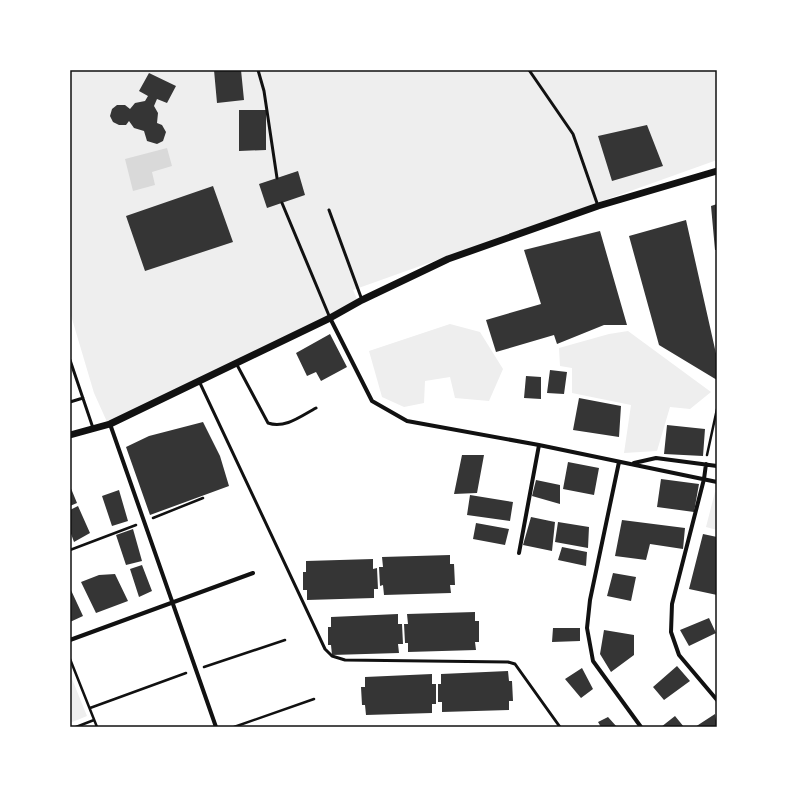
<svg xmlns="http://www.w3.org/2000/svg" width="787" height="797" viewBox="0 0 787 797" font-family="'Noto Sans',sans-serif">
<style>
.green{fill:#eee}
.water{fill:#d9d9d9}
.building{fill:#353535}
.lines{fill:none;stroke-linecap:round;stroke-linejoin:round}
.path{stroke:#111;stroke-width:2.5}
.service{stroke:#111;stroke-width:3}
.minor{stroke:#111;stroke-width:4}
.tertiary{stroke:#111;stroke-width:7}
.neatline{fill:none;stroke:#111;stroke-width:1.5}
</style>
<rect width="100%" height="100%" fill="#fff"/>
<path class="green" d="M 70,70 L 717,70 L 717,160 L 353,290 L 357,299 L 328,317 L 108,424 L 94,393 L 70,312 Z
M 450,324 L 480,332 L 503,369 L 489,401 L 455,398 L 450,377 L 425,381 L 424,403 L 404,407 L 382,397 L 369,351 Z
M 628,331 L 711,392 L 690,409 L 670,407 L 657,451 L 624,453 L 631,405 L 572,393 L 572,368 L 560,366 L 559,348 L 609,334 Z
M 715,492 L 717,492 L 717,530 L 706,527 Z
M 70,674 L 87,716 L 70,723 Z"/>
<path class="water" d="M 167,148 L 172,166 L 152,172 L 155,185 L 133,191 L 125,159 Z"/>
<path class="building" d="M 214,70 L 241,70 L 244,100 L 217,103 Z
M 149,73 L 176,86 L 167,103 L 157,99 L 154,106 L 158,113 L 157,123 L 162,125 L 166,132 L 163,141 L 157,144 L 147,141 L 144,131 L 134,128 L 129,121 L 126,125 L 119,125 L 113,122 L 110,116 L 112,109 L 117,105 L 125,105 L 130,109 L 135,103 L 145,101 L 148,96 L 139,91 Z
M 239,110 L 266,110 L 266,150 L 239,151 Z
M 647,125 L 663,166 L 612,181 L 598,136 Z
M 298,171 L 305,195 L 267,208 L 259,184 Z
M 213,186 L 233,242 L 145,271 L 126,216 Z
M 717,204 L 717,250 L 715,250 L 711,206 Z
M 686,220 L 717,358 L 717,380 L 659,345 L 629,236 Z
M 600,231 L 627,325 L 604,325 L 557,344 L 554,335 L 496,352 L 486,320 L 541,304 L 524,250 Z
M 330,334 L 347,367 L 321,381 L 316,372 L 307,376 L 296,353 Z
M 550,370 L 567,372 L 564,394 L 547,393 Z
M 526,376 L 541,377 L 541,399 L 524,398 Z
M 579,398 L 621,406 L 619,437 L 573,430 Z
M 203,422 L 220,456 L 229,486 L 150,515 L 126,447 L 149,436 Z
M 667,425 L 705,429 L 703,456 L 664,454 Z
M 462,455 L 484,455 L 477,493 L 454,494 Z
M 568,462 L 599,468 L 594,495 L 563,489 Z
M 661,479 L 699,484 L 694,512 L 657,507 Z
M 536,480 L 560,485 L 560,504 L 532,496 Z
M 70,486 L 77,503 L 70,506 Z
M 119,490 L 128,521 L 112,526 L 102,496 Z
M 470,495 L 513,502 L 510,521 L 467,515 Z
M 78,506 L 90,533 L 74,542 L 70,531 L 70,510 Z
M 531,517 L 555,522 L 552,551 L 523,545 Z
M 622,520 L 685,528 L 683,549 L 650,544 L 646,560 L 615,556 Z
M 558,522 L 589,527 L 588,548 L 555,542 Z
M 476,523 L 509,529 L 505,545 L 473,539 Z
M 133,529 L 142,561 L 126,565 L 116,535 Z
M 703,534 L 717,537 L 717,595 L 689,589 Z
M 562,547 L 587,552 L 586,566 L 558,560 Z
M 450,555 L 450,564 L 454,564 L 455,585 L 450,585 L 451,593 L 384,595 L 383,585 L 380,586 L 379,567 L 383,567 L 382,557 Z
M 373,559 L 373,569 L 377,568 L 378,589 L 374,589 L 374,598 L 307,600 L 307,590 L 303,590 L 303,572 L 306,572 L 306,561 Z
M 142,565 L 152,591 L 139,597 L 130,569 Z
M 613,573 L 636,577 L 631,601 L 607,596 Z
M 115,574 L 128,601 L 96,613 L 81,582 L 99,575 Z
M 70,588 L 83,616 L 70,622 Z
M 475,612 L 475,621 L 479,621 L 479,642 L 475,642 L 476,650 L 408,652 L 408,643 L 405,643 L 404,624 L 408,624 L 407,614 Z
M 398,614 L 398,624 L 402,624 L 403,644 L 398,644 L 399,653 L 332,655 L 331,645 L 328,645 L 328,627 L 331,627 L 331,617 Z
M 709,618 L 716,633 L 689,646 L 680,630 Z
M 553,628 L 580,628 L 580,641 L 552,642 Z
M 604,630 L 634,635 L 634,655 L 611,672 L 600,654 Z
M 677,666 L 690,681 L 664,700 L 653,687 Z
M 582,668 L 593,689 L 581,698 L 565,679 Z
M 508,671 L 509,681 L 512,681 L 513,701 L 509,701 L 509,710 L 442,712 L 442,702 L 438,702 L 438,684 L 441,684 L 441,674 Z
M 432,674 L 432,684 L 436,684 L 436,704 L 432,704 L 432,713 L 366,715 L 365,705 L 362,705 L 361,687 L 365,687 L 365,677 Z
M 715,714 L 717,727 L 695,727 Z
M 675,716 L 684,727 L 661,727 Z
M 608,717 L 617,727 L 601,727 L 598,722 Z"/>
<g class="lines">
<path class="path" d="M 707,455 L 717,409
M 153,518 L 203,498
M 70,550 L 136,525
M 70,659 L 97,727
M 204,667 L 285,640
M 90,708 L 186,673
M 76,727 L 94,720
M 234,727 L 314,699"/>
<path class="service" d="M 258,70 L 264,91 L 277,178
M 529,70 L 573,134 L 598,206
M 282,203 L 330,318
M 329,210 L 362,300
M 70,360 L 93,428
M 236,363 L 268,423 C 285,429 301,416 316,408
M 199,381 L 325,649 L 332,656 L 345,660 L 508,662 L 515,664 L 560,727
M 70,402 L 83,398"/>
<path class="minor" d="M 330,318 L 372,401 L 407,421 L 539,445 L 717,482
M 110,424 L 216,727
M 619,462 L 590,600 L 587,628 L 593,661 L 641,727
M 634,463 L 656,458 L 717,466
M 706,464 L 704,479 L 672,604 L 671,632 L 679,655 L 717,700
M 519,553 L 539,445
M 70,640 L 253,573"/>
<path class="tertiary" d="M 70,435 L 110,424 L 330,318 L 362,300 L 448,259 L 598,206 L 717,171"/>
</g>
<rect width="787" height="797" fill="none" stroke="#ffffff" stroke-width="142"/>
<rect x="71" y="71" width="645" height="655" class="neatline"/>
</svg>
